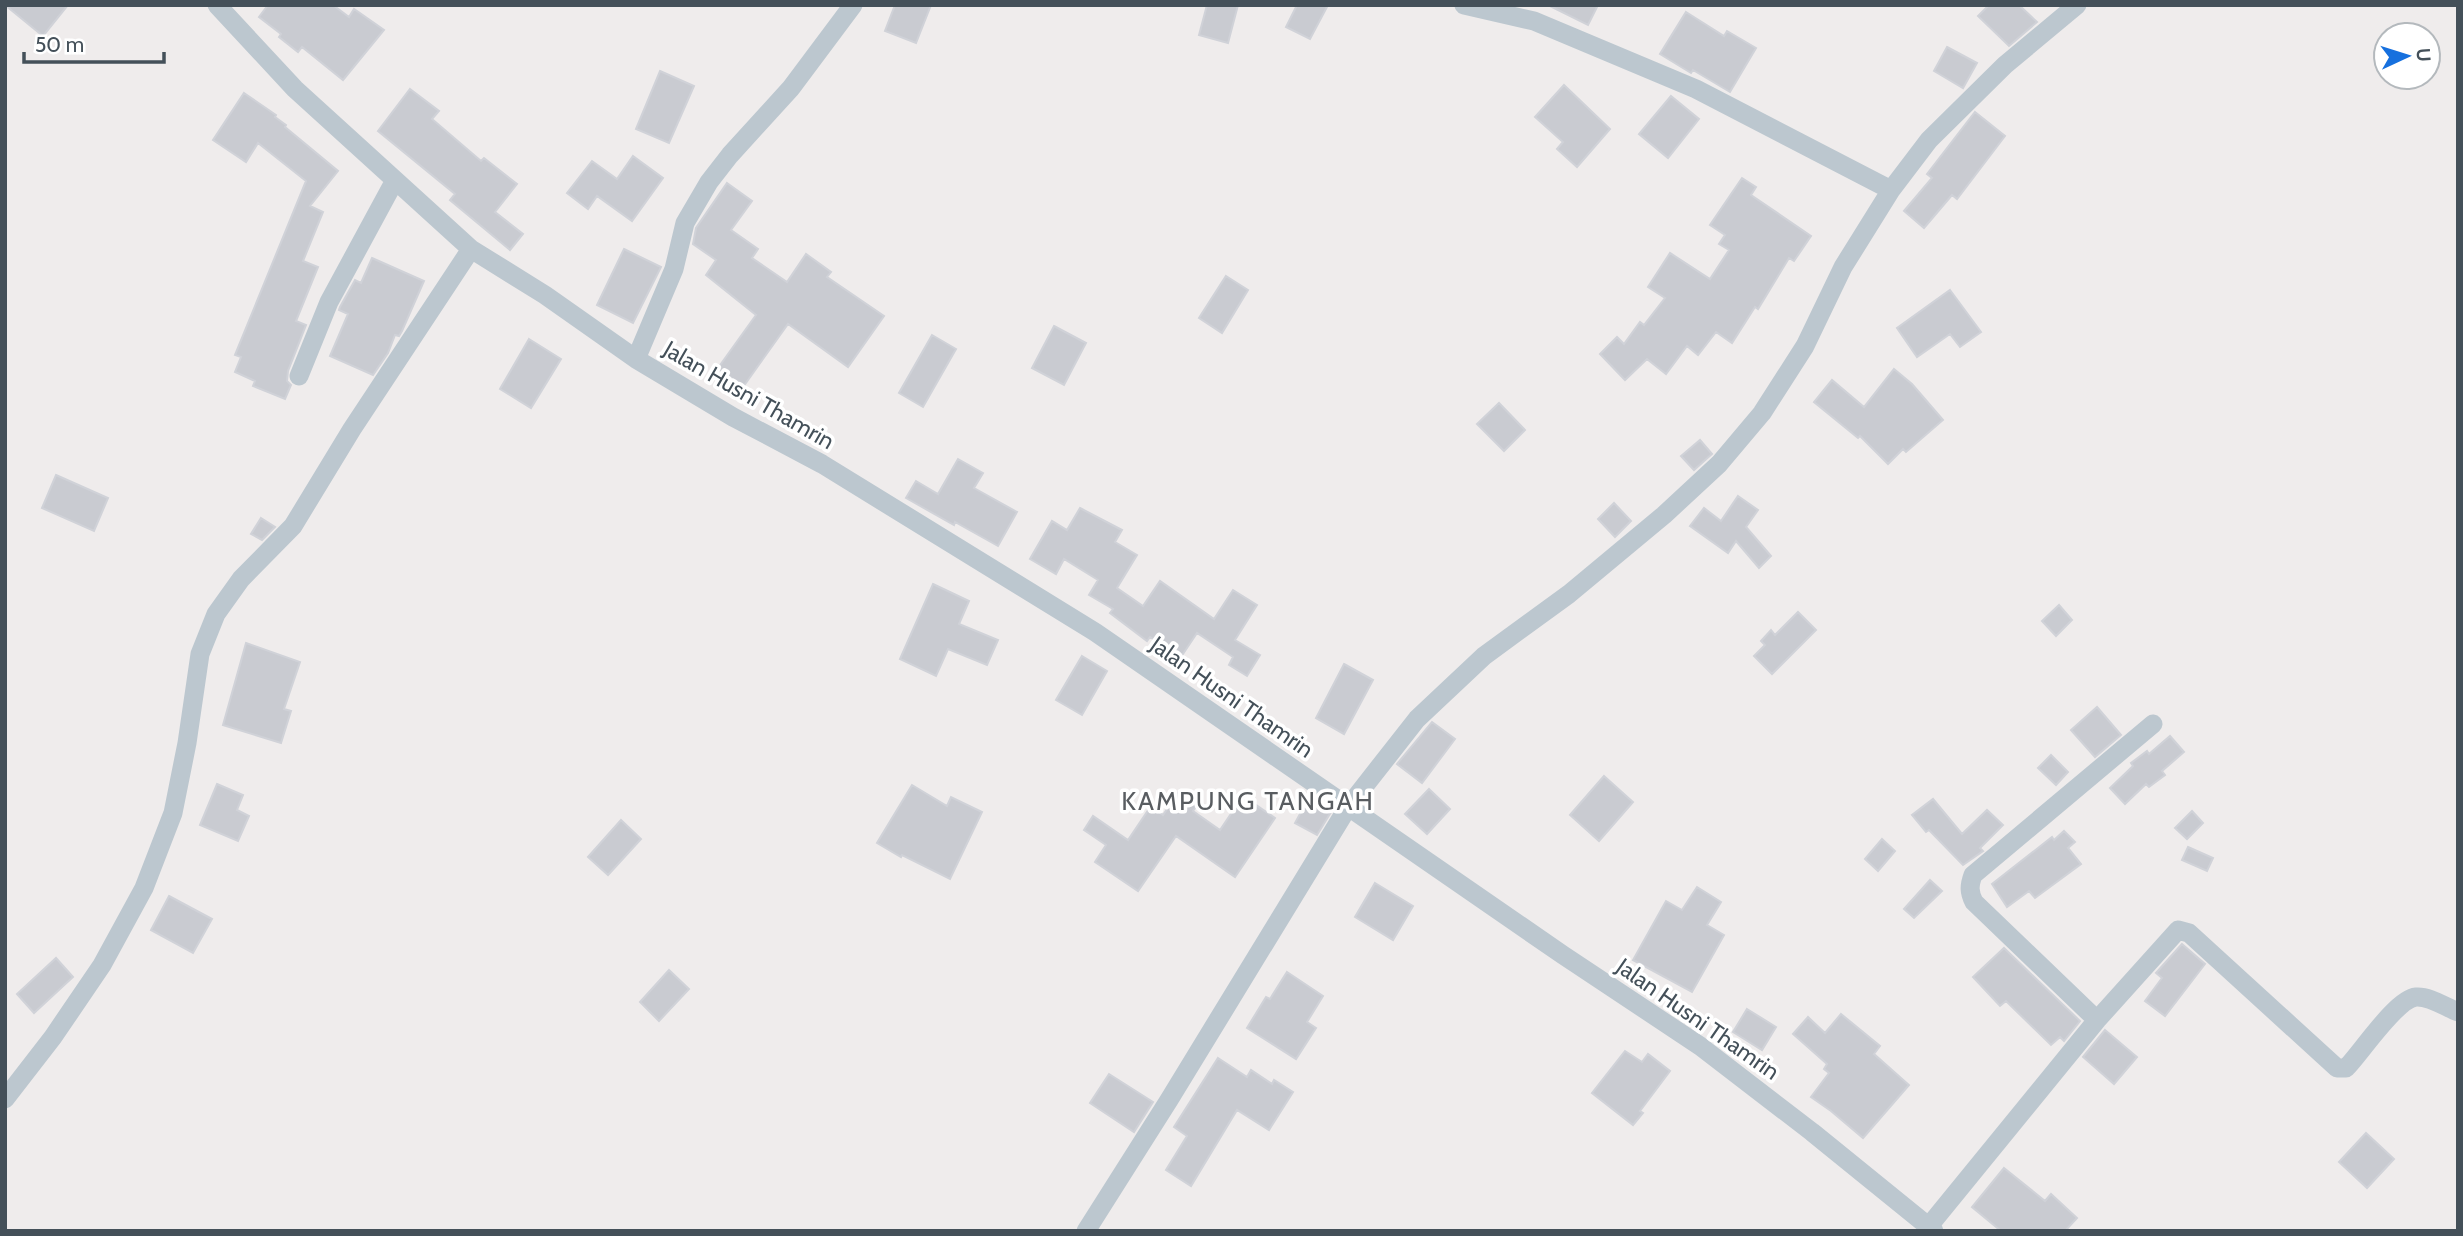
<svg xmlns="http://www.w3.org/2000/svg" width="2463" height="1236" viewBox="0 0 2463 1236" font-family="Cabin,sans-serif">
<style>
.building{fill:#c9cbd1;stroke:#d0d2d8;stroke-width:2}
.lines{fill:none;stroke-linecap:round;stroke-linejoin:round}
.minor{stroke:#bcc7cf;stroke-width:19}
.labels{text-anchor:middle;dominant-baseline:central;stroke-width:7;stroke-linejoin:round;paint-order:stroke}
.street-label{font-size:23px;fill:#445059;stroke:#fff}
.quarter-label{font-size:26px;letter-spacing:2px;fill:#595d61;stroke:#fff}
</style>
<rect width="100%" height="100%" fill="#efecec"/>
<path class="building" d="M 5,5 L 68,5 L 43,36 Z
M 268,5 L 333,5 L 349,17 L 354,9 L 384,30 L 343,80 L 302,47 L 298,52 L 279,37 L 281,34 L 259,17 Z
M 895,5 L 931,5 L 916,43 L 885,31 Z
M 1207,5 L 1238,5 L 1228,43 L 1199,35 Z
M 1297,5 L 1328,5 L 1310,39 L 1286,27 Z
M 1548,5 L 1598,5 L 1588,25 Z
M 1989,5 L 2019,5 L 2037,22 L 2009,46 L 1978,16 Z
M 1686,12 L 1724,36 L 1727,31 L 1756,48 L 1730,92 L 1693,70 L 1691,73 L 1660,54 Z
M 1947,47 L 1977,63 L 1963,88 L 1934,71 Z
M 660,71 L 694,86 L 669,143 L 636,129 Z
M 1564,85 L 1610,129 L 1577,167 L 1557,149 L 1563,142 L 1535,117 Z
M 410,89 L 439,111 L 432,119 L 481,161 L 484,158 L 517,184 L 495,212 L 523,234 L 510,250 L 450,200 L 455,194 L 378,131 Z
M 244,93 L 276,115 L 275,117 L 286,125 L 285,127 L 338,171 L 310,206 L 323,212 L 303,261 L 318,267 L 296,321 L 306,325 L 288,371 L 287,381 L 291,385 L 285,399 L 253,386 L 255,381 L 235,372 L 241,357 L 235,355 L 306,181 L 258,143 L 246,162 L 213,140 Z
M 1671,96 L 1699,119 L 1668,158 L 1639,134 Z
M 1975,112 L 2005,136 L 1957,199 L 1952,195 L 1924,228 L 1904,211 L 1932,178 L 1927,174 Z
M 633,156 L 663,178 L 632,221 L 597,196 L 588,209 L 567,193 L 592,161 L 617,179 Z
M 1742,178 L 1756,187 L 1751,195 L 1811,236 L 1794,261 L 1789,258 L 1758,309 L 1755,307 L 1732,343 L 1716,332 L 1698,355 L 1687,346 L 1666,374 L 1647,359 L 1625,380 L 1600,354 L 1617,337 L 1624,344 L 1640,322 L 1644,325 L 1665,298 L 1648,287 L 1670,253 L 1710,279 L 1729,250 L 1719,244 L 1725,235 L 1710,225 Z
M 727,183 L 752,201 L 731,230 L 758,249 L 752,258 L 787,282 L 806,254 L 831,272 L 827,277 L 884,316 L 848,367 L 788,324 L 743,387 L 718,368 L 756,315 L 706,275 L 716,260 L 693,244 L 696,228 Z
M 624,249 L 661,267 L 633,323 L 597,305 Z
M 372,258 L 424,281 L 402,331 L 399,336 L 395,335 L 388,353 L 373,375 L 330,356 L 348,314 L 339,310 L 340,307 L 355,280 L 361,283 Z
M 1226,276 L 1248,290 L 1222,333 L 1199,318 Z
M 1950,290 L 1981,332 L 1960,347 L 1950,334 L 1917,357 L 1897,328 Z
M 1054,326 L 1086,343 L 1064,385 L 1032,368 Z
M 932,335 L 956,349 L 923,407 L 899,393 Z
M 529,339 L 561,359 L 531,408 L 500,389 Z
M 1894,369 L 1912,384 L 1943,420 L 1906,452 L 1903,449 L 1888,464 L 1860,436 L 1858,438 L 1814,402 L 1832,380 L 1864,407 Z
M 1499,403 L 1525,430 L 1504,451 L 1477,424 Z
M 1700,440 L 1712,454 L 1694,470 L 1681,456 Z
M 958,459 L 983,473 L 974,488 L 1017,512 L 998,546 L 955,522 L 954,525 L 906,498 L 916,481 L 938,494 Z
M 56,475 L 108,498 L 94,531 L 42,508 Z
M 1738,496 L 1758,510 L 1746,527 L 1771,556 L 1759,568 L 1736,541 L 1728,553 L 1690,526 L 1704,508 L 1721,521 Z
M 1614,503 L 1631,521 L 1615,537 L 1598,519 Z
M 1080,508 L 1122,530 L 1115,542 L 1137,555 L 1117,588 L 1143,606 L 1160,581 L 1214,619 L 1233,590 L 1257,605 L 1235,640 L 1260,655 L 1247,676 L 1229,665 L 1233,657 L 1197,633 L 1181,657 L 1150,637 L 1147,641 L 1110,613 L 1113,609 L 1089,595 L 1098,580 L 1064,559 L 1056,574 L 1030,559 L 1052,521 L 1067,530 Z
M 261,518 L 275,527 L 262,540 L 251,534 Z
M 933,584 L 969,601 L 959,624 L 998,640 L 987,665 L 948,649 L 936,676 L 900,659 Z
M 2059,605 L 2072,620 L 2056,636 L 2042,621 Z
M 1798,612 L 1816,630 L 1772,674 L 1754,656 L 1765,645 L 1761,641 L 1771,630 L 1775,635 Z
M 246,643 L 300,662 L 284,709 L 291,711 L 281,743 L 223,725 Z
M 1082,656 L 1107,671 L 1082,715 L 1056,700 Z
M 1344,664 L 1373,680 L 1344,734 L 1316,718 Z
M 2097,707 L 2121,735 L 2095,757 L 2071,730 Z
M 1432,722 L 1455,739 L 1422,783 L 1397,764 Z
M 2170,736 L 2184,752 L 2162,771 L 2165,775 L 2149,787 L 2146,784 L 2125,804 L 2110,788 L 2133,766 L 2131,763 L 2147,751 L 2149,754 Z
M 2051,755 L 2068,772 L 2056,785 L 2038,768 Z
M 1604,776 L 1633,802 L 1599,841 L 1570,815 Z
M 217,784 L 243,795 L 237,810 L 249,816 L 238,841 L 200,825 Z
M 912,785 L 947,806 L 951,797 L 982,812 L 950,879 L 902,855 L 901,857 L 877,843 Z
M 1429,789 L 1450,809 L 1427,834 L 1405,814 Z
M 1180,790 L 1199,803 L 1193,811 L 1220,830 L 1243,796 L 1275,818 L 1235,877 L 1176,836 L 1138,891 L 1095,862 L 1106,845 L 1084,830 L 1093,816 L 1128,840 L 1151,806 L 1163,815 Z
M 1308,799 L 1331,812 L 1317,835 L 1295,823 Z
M 1933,799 L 1962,834 L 1987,810 L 2003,825 L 1980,848 L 1983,851 L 1963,865 L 1929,830 L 1926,832 L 1912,815 Z
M 2192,811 L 2203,823 L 2187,839 L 2175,828 Z
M 621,820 L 641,839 L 608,875 L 588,857 Z
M 2064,831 L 2075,842 L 2068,848 L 2081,864 L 2035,898 L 2029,891 L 2007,907 L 1992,884 L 2052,837 L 2054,840 Z
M 1882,839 L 1895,851 L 1878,871 L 1865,859 Z
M 2188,847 L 2213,858 L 2207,871 L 2182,860 Z
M 1930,880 L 1942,891 L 1914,918 L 1904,909 Z
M 1375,883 L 1413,906 L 1393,940 L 1355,917 Z
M 1697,887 L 1721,902 L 1707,925 L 1724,935 L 1692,992 L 1633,960 L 1666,901 L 1682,910 Z
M 169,896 L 212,919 L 193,953 L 151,930 Z
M 2182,944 L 2205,964 L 2165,1016 L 2145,1001 L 2162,978 L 2156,973 Z
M 2004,948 L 2080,1021 L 2064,1041 L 2060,1037 L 2051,1045 L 2006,1001 L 2000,1006 L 1973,977 Z
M 56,958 L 73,977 L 34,1013 L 17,994 Z
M 669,970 L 689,989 L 659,1021 L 640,1002 Z
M 1287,972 L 1323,996 L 1307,1022 L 1316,1028 L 1296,1059 L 1247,1028 L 1266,997 L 1270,999 Z
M 1747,1009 L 1776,1027 L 1762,1050 L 1733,1032 Z
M 1841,1014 L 1880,1046 L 1874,1054 L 1909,1085 L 1863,1138 L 1831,1111 L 1811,1097 L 1829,1073 L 1824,1069 L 1827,1064 L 1793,1034 L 1808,1017 L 1825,1033 Z
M 2105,1030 L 2137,1057 L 2114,1084 L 2083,1057 Z
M 1625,1051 L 1642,1062 L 1648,1054 L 1670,1071 L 1640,1111 L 1643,1113 L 1633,1125 L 1592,1093 Z
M 1218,1058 L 1247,1077 L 1251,1070 L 1272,1084 L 1274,1080 L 1293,1092 L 1269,1130 L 1237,1110 L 1191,1186 L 1166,1170 L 1187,1136 L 1174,1127 Z
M 1109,1074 L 1153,1102 L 1134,1132 L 1090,1103 Z
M 2366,1133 L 2394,1159 L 2367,1188 L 2339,1162 Z
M 2004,1168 L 2045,1201 L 2051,1194 L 2077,1218 L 2065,1231 L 2001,1231 L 1972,1207 Z"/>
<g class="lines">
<path class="minor" d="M 1464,5 L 1534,21 L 1696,89 L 1891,190
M 471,249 L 545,295 L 636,359 L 733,417 L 822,464 L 1095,632 L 1563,955 L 1700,1046 L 1812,1132 L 1934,1231
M 636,359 L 674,269 L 685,223 L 709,182 L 730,155 L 791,88 L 853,5
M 299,376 L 329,302 L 394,182
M 2097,1020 L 1974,902 C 1969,892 1969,886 1973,875 L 2153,724
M 5,1099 L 53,1037 L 102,965 L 144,888 L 173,813 L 187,743 L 200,654 L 216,614 L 241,579 L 293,526 L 352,429 L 471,249 L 295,89 L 217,5
M 1929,1226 L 2097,1020 L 2178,930 L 2189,933 L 2337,1068 L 2346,1068 C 2361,1053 2396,999 2416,997 C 2430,996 2445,1007 2458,1012
M 1086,1231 L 1169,1100 L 1348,807 L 1417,719 L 1484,656 L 1569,594 L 1664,515 L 1719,464 L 1762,413 L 1805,346 L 1843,267 L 1891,190 L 1929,140 L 2005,65 L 2077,5"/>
</g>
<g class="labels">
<g class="street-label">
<text transform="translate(749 395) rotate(30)">Jalan Husni Thamrin</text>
<text transform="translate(1232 697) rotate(35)">Jalan Husni Thamrin</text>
<text transform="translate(1698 1019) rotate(35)">Jalan Husni Thamrin</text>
</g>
<g class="quarter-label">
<text x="1248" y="801">KAMPUNG TANGAH</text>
</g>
</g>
<rect width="2463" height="1236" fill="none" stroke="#445059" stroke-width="14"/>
<g transform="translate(2407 56) rotate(86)"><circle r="33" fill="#ffffff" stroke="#b4b9bd" stroke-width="2"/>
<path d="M0-5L12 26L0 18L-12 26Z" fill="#1670de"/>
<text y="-10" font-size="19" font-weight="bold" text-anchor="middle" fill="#445059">U</text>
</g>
<path d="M24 52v10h140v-10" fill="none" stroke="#445059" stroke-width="3.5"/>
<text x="35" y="52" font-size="21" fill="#445059" stroke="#ffffff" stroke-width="5" paint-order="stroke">50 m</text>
</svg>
